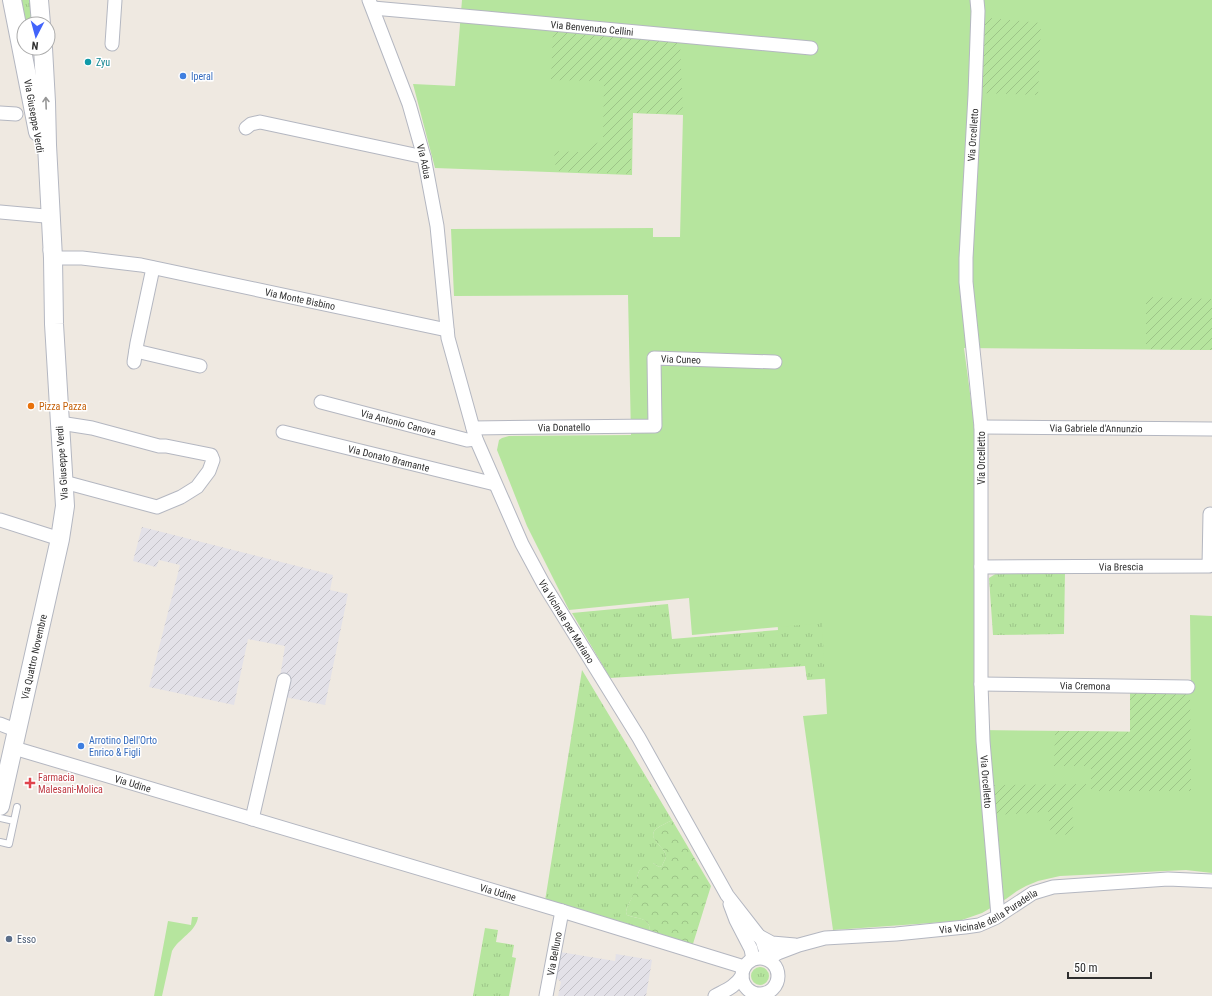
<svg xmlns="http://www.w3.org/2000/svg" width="1212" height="996" viewBox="0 0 1212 996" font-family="'Roboto Condensed',sans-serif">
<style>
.industrial{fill:url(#industrial-furrows)}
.grass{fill:url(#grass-tufts)}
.forest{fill:url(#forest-crowns)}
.park{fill:#b6e59e}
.garden{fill:url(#garden-furrows)}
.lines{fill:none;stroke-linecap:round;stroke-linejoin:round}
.lane-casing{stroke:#b4b7c1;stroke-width:8}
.street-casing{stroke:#b4b7c1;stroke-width:15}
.secondary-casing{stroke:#b4b7c1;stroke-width:20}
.lane{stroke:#fff;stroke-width:6}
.street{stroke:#fff;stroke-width:13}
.secondary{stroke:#fff;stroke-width:18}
.oneway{stroke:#969696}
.culture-dot{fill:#0f9aa8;stroke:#fff;stroke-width:1.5}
.shop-dot{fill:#3f7fe0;stroke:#fff;stroke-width:1.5}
.food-dot{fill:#e8710a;stroke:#fff;stroke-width:1.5}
.health-dot{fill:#e0444e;stroke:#fff;stroke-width:1.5}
.service-dot{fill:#5c6f8a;stroke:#fff;stroke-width:1.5}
.labels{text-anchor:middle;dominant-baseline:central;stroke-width:3;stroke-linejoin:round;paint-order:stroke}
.street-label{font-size:10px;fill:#2e2e2e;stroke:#fff}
.culture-label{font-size:10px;fill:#0d838f;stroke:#fff;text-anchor:start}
.shop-label{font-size:10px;fill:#366cbe;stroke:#fff;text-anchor:start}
.food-label{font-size:10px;fill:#c56008;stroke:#fff;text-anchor:start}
.health-label{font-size:10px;fill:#be3a42;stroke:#fff;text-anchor:start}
.service-label{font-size:10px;fill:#4e5e75;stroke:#fff;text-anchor:start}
</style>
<defs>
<pattern id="industrial-furrows" width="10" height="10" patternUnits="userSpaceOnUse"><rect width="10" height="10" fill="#e3e1e8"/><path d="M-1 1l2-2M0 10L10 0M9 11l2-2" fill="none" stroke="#c3c1c7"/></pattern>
<pattern id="grass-tufts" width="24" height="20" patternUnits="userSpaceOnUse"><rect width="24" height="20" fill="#b6e59e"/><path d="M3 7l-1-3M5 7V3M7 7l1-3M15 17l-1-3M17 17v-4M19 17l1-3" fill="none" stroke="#9dc588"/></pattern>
<pattern id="forest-crowns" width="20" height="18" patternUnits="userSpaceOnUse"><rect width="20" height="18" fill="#b6e59e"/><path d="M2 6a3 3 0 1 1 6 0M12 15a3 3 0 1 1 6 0" fill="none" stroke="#9dc588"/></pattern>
<pattern id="garden-furrows" width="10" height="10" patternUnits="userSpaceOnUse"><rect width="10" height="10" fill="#b6e59e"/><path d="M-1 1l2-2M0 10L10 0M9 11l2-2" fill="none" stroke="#9dc588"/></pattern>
</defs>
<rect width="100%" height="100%" fill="#efe9e1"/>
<path class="industrial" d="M 142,527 L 333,575 L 330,590 L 348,594 L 325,705 L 285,697 L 280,677 L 285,646 L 248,639 L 234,705 L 149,687 L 180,565 L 159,560 L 156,567 L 133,561 Z
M 560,952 L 615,961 L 616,954 L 652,960 L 646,996 L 558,996 L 561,982 L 555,976 Z"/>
<path class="grass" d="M 17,0 L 32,0 L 34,24 L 25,24 Z
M 1065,572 L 1064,634 L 993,635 L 989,578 L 997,573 Z
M 775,592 L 904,673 L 807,680 L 805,666 L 610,678 L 572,613 L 668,604 L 672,639 L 778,630 Z
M 582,670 L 672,820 C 667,823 659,826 655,830 C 647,840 667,848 666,857 C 665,860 663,863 662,866 L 659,867 L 653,863 C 632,870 640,875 635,892 C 632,899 627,905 626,912 L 627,915 C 639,920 651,916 650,934 L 545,901 Z
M 485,928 L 498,930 L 496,942 L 514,945 L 512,957 L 516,958 L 509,996 L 473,996 Z
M751 976a9 9 0 1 1 18 0a9 9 0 1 1-18 0Z"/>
<path class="forest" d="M 672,820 L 711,886 L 692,947 L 650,934 C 651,916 639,920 627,915 L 626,912 C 627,905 632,899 634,892 C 639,877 634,871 649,862 L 653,863 L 659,867 L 662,866 C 663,863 665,860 666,857 C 667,848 647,840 655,830 C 659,826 667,823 672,820 Z"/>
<path class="park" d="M 462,0 L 1212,0 L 1212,350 L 964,348 L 975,431 L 978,730 L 1169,732 L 1170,692 L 1191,692 L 1190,615 L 1212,616 L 1212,873 L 1186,870 L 1060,876 L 1038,881 L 1026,886 L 1017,891 L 1006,899 L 982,913 L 959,921 L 833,930 L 803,716 L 827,714 L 822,623 L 692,635 L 689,598 L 569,610 L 527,526 L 497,450 L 499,440 L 502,438 L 509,436 L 631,435 L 628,295 L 454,296 L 451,229 L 653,228 L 653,237 L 680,237 L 683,115 L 633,113 L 632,175 L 435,168 L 413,84 L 455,86 Z
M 192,917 L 198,917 C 196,932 179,938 172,951 L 162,996 L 154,996 L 168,921 L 191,925 Z"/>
<path class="garden" d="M 979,17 L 1041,23 L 1038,95 L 977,93 Z
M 553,30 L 680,43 L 683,114 L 632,113 L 631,174 L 556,171 L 554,151 L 579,152 L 603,140 L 604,81 L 551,80 Z
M 1146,297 L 1212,299 L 1212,350 L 1146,349 Z
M 1130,692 L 1190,693 L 1191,791 L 1091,791 L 1091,766 L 1054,766 L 1055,731 L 1130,732 Z
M 1089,784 L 1073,804 L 1072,812 L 1074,835 L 1051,834 L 1048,811 L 1033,813 L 995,815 L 993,785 Z"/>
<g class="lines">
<defs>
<path id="lane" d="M 0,818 L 14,821
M 0,842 L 9,844 L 17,807"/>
<g id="street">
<path id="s1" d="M 369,0 L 409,104 L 424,157 L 437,226 L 448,338 L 476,439 L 522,544 L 543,583 L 639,738 L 727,895 L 762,940 L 766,952 L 767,959 L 778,953 L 799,945 L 825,938 L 896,934 L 965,927 L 979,925 L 995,918 L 1033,893 L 1053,887 L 1168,879 L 1212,881"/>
<path id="s2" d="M 977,0 L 978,11 L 975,95 L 966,258 L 966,282 L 981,427 L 981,684 L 983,741 L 998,916"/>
<path id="s3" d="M 373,8 L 486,18 L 811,48"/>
<path d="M 112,44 L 115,0"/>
<path d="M 0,113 L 16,114"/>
<path d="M 246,128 L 251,124 L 260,122 L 424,157"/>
<path d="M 0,212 L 45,216"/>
<path id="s4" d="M 50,250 L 51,256 L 53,258 L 82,258 L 141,265 L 447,330"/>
<path d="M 136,351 L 200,366"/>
<path d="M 134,362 L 137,343 L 153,268"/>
<path id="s5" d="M 321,402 L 467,440 L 476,439"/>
<path d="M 60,423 L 92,428 L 159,446 L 166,446 L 211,455 L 213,460 L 209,471 L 197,487 L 181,497 L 157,507 L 64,482"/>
<path id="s6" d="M 981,427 L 1212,429"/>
<path id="s7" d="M 473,428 L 655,426 L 654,358 L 775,362"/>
<path id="s8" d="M 283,432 L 495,484"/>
<path d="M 0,520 L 60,539"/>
<path id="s9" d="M 981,567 L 1209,566 L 1210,514"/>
<path id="s10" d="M 981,684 L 1188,687"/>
<path d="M 0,724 L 18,731"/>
<path id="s11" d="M 14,748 L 562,911 L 744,967"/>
<path d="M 252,819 L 284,680"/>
<path d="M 730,904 L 736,920 L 751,949 L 753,959"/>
<path d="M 757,935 L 772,943 L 795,945"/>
<circle cx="760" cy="976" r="18"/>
<path id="s12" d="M 546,996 L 562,911"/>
<path d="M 715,996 C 726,990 735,987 742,976"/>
</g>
<g id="secondary">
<path d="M 12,0 L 38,132"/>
<path d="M 39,0 L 41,24"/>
<path id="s13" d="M 0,806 L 60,539 L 65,506 L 54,324 L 53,258 L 47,145 L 46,102 L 43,48"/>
</g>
</defs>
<use href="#lane" class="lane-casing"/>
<use href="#street" class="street-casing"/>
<use href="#secondary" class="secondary-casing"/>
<use href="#lane" class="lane"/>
<use href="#street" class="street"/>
<use href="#secondary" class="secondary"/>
</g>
<defs><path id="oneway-shaft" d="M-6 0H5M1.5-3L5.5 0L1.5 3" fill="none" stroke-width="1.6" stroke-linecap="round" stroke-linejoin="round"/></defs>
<use class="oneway" href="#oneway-shaft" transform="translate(46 103) rotate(-92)"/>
<circle class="culture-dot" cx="88" cy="62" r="4"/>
<g class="shop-dot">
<circle cx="183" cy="76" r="4"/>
<circle cx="81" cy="746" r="4"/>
</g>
<circle class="food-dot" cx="31" cy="406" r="4"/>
<path class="health-dot" d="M28 777h4v4h4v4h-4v4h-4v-4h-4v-4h4z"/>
<circle class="service-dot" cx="9" cy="939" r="4"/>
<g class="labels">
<g class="street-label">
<text stroke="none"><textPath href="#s3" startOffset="220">Via Benvenuto Cellini</textPath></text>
<text transform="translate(34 116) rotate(80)">Via Giuseppe Verdi</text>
<text transform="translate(973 135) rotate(-86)">Via Orcelletto</text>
<text stroke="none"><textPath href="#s1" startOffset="171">Via Adua</textPath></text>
<text stroke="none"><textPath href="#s4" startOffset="260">Via Monte Bisbino</textPath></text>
<text stroke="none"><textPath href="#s7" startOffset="277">Via Cuneo</textPath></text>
<text stroke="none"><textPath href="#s5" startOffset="80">Via Antonio Canova</textPath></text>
<text stroke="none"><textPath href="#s7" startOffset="91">Via Donatello</textPath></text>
<text stroke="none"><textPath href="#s6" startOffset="115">Via Gabriele d'Annunzio</textPath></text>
<text stroke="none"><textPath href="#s8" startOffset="109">Via Donato Bramante</textPath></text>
<text transform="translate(981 458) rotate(-90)">Via Orcelletto</text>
<text transform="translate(62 463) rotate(-94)">Via Giuseppe Verdi</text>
<text stroke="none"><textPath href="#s9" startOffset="140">Via Brescia</textPath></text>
<text stroke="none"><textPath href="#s1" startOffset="658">Via Vicinale per Mariano</textPath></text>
<text stroke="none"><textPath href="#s13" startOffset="153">Via Quattro Novembre</textPath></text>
<text stroke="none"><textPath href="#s10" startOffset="104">Via Cremona</textPath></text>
<text stroke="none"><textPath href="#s2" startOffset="783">Via Orcelletto</textPath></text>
<text stroke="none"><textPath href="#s11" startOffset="124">Via Udine</textPath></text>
<text stroke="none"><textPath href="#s11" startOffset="505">Via Udine</textPath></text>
<text stroke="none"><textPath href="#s1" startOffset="1282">Via Vicinale della Puradella</textPath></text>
<text stroke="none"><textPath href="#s12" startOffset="43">Via Belluno</textPath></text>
</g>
<g class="culture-label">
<text x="96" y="62">Zyu</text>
</g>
<g class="shop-label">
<text x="191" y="76">Iperal</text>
<text x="89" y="740">Arrotino Dell'Orto<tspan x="89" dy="12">Enrico &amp; Figli</tspan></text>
</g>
<g class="food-label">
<text x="39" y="406">Pizza Pazza</text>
</g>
<g class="health-label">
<text x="38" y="777">Farmacia<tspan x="38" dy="12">Malesani-Molica</tspan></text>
</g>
<g class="service-label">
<text x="17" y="939">Esso</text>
</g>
</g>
<g transform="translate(36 36) rotate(186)"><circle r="19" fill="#ffffff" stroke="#ababab"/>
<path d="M0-3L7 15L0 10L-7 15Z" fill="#4264fb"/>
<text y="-6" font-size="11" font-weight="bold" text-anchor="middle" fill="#2e2e2e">N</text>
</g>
<path d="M1068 972v6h83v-6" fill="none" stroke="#2e2e2e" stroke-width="2"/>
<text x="1074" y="972" font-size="12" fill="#2e2e2e" stroke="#ffffff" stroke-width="3" paint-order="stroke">50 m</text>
</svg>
